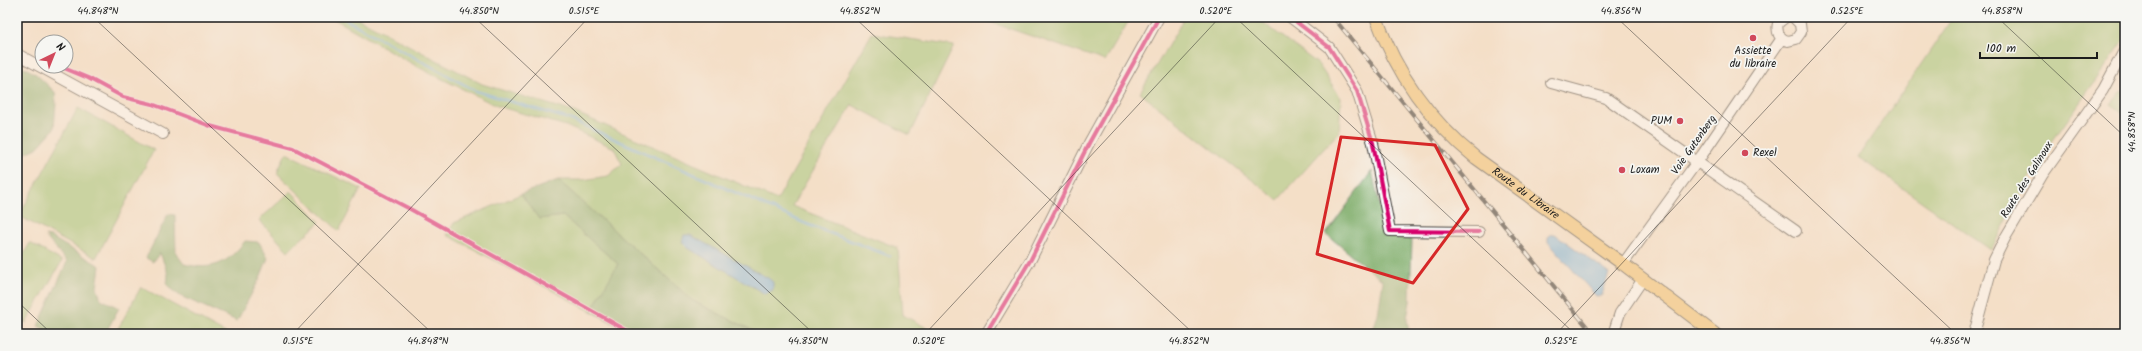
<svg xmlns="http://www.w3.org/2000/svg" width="2142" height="351" viewBox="0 0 2142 351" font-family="Kalam,sans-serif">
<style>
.green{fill:#98c573;stroke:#5a7048}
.forest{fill:#7aaa65;stroke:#4b6340}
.water{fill:#69aedf;stroke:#42657e}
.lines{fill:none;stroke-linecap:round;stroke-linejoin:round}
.stream{stroke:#69aedf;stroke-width:2.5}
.minor-casing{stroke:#3c3936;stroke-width:12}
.major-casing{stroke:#3c3936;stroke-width:14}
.minor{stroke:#fff;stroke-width:10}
.major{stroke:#f3c26a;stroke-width:12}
.rail-casing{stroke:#1c1c1c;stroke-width:4}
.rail{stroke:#f6f6f2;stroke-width:2.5;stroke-dasharray:8;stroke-linecap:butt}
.cycleway-casing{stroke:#f6f6f2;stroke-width:6}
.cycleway{stroke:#d6006c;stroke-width:4}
.marked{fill:none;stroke:#d62828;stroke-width:3;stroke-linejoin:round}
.ticks{fill:none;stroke:#1c1c1c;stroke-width:1;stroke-opacity:0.45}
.poi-dot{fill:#d1495b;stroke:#f6f6f2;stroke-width:1.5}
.labels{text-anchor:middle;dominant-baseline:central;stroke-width:3.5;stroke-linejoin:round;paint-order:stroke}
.poi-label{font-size:11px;fill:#1c1c1c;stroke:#f6f6f2;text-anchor:start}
.street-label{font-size:11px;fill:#1c1c1c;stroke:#f6f6f2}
.neatline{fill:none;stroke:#1c1c1c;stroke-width:1.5}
.ticks-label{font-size:10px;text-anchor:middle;fill:#1c1c1c}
</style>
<rect width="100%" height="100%" fill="#f6f6f2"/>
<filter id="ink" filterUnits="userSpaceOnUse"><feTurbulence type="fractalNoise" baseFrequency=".025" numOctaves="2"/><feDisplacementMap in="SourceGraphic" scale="8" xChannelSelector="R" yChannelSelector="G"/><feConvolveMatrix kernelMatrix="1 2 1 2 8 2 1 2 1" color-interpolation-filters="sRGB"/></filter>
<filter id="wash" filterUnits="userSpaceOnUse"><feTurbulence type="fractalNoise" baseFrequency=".012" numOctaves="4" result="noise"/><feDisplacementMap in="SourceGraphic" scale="16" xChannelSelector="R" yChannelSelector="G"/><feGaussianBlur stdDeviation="0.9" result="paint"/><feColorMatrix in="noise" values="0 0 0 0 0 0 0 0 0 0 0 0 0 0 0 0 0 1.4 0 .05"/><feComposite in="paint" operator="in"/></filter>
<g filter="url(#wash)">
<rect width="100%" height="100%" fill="#f4dfc7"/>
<path class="green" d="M 331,17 L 355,17 L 482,84 L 574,112 L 777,200 L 872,33 L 954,46 L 910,135 L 852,105 L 792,206 L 898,248 L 903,315 L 938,334 L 760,334 L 693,301 L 558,180 L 582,180 L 608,176 L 622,164 L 614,148 L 566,126 L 497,106 L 418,67 Z
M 975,17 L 1131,17 L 1105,61 Z
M 1185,17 L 1256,17 L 1318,64 L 1341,98 L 1339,132 L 1278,200 L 1140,93 Z
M 1953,17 L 2125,17 L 2125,39 L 2039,160 L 1991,250 L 1858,157 Z
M 2122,91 L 2125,92 L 2125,114 L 2111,104 Z
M 78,108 L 154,150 L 96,258 L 19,216 Z
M 286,153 L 361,189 L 339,231 L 277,173 Z
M 291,191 L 320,222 L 288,251 L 259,220 Z
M 521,194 L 539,219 L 563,216 L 618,264 L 591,311 L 447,235 L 454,223 Z
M 30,243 L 62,261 L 26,323 L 17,318 L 17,265 Z
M 141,287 L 227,334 L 115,334 Z"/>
<path class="forest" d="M 17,63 L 36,74 L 55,92 L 56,103 L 54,129 L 37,148 L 17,157 Z
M 1372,171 L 1386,235 L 1412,239 L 1410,302 L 1407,318 L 1409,334 L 1372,334 L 1378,314 L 1383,281 L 1326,234 Z
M 558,180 L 693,301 L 760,334 L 633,334 L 591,311 L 618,264 L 563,216 L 539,219 L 521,194 Z
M 168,214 L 175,215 L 176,253 L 184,264 C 213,271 227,264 245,241 L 259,242 L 268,258 L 260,278 L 237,321 L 180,296 L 167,285 L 168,274 L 160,253 L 153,262 L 146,258 Z
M 45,236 L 51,237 L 100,266 L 97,288 L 101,299 L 119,308 L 105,334 L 53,334 L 38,326 L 67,262 Z"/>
<path class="water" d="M 1552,234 L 1555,234 L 1609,273 L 1602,295 L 1598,297 L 1595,295 L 1548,242 L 1548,237 Z
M 684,235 L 690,235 L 768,278 L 773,282 L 773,290 L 765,294 L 688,248 L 682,242 Z"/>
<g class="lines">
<path class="stream" d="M 341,17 L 476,91 L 569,119 L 804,223 L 890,256"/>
</g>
</g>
<g filter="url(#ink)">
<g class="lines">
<defs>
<path id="minor" d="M 1290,17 L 1329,47 L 1357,91 L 1373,143 L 1390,231 L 1479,232
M 1786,17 L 1778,23 C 1776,32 1779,39 1788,41 L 1796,39 L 1801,32 L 1800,24 L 1793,17
M 17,54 L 163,134
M 1551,83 L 1606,98 L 1796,231
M 1623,264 L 1702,155 L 1782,38
M 986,334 L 1031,259 L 1089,143 L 1159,17
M 1619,334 L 1615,328 L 1620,313 L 1643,279
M 1974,334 L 1994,260 L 2005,238 L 2043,174 L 2103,90 L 2125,49"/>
<g id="major">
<path id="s1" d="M 1376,17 C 1396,73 1430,121 1476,158 L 1623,264 L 1715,334"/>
</g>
</defs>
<use href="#minor" class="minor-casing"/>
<use href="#major" class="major-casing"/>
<use href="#minor" class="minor"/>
<use href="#major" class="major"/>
<defs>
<path id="rail" d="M 1333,17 L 1593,334"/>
</defs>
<use href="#rail" class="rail-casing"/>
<use href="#rail" class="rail"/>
<defs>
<path id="cycleway" d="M 1290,17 L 1329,47 L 1357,91 L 1373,143 L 1390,231 L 1479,232
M 59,66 L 88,78 L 123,97 L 152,104 L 210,126 L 293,148 L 410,209 L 633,334
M 986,334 L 1031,259 L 1089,143 L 1159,17"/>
</defs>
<use href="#cycleway" class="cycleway-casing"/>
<use href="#cycleway" class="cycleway"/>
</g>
</g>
<path d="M0 0H2142V351H0ZM 1341,137 L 1435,145 L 1468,209 L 1413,283 L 1317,254 Z" fill="#f4dfc7" fill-opacity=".55" fill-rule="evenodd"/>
<path class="marked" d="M 1341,137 L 1435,145 L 1468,209 L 1413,283 L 1317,254 Z"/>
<path class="ticks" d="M 93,17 L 433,334M 474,17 L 814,334M 854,17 L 1194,334M 1235,17 L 1575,334M 1616,17 L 1956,334M 1997,17 L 2125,137M 17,301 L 52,334M 293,334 L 589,17M 925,334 L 1220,17M 1556,334 L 1852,17"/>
<g class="poi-dot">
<circle cx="1753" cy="38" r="4"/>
<circle cx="1680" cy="121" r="4"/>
<circle cx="1745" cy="153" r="4"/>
<circle cx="1622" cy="170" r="4"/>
</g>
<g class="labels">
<g class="poi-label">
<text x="1753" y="51" text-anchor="middle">Assiette<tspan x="1753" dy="13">du libraire</tspan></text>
<text x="1672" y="121" text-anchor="end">PUM</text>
<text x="1753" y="153">Rexel</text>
<text x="1630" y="170">Loxam</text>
</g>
<g class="street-label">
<text transform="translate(1694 145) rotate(-55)">Voie Gutenberg</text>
<text transform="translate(2027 180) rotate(-58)">Route des Galinoux</text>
<text stroke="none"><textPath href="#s1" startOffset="236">Route du Libraire</textPath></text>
</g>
</g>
<rect width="2142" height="351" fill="none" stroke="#f6f6f2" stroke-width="44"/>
<g transform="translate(54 54) rotate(43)"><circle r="19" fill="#f6f6f2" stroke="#9f9f9c"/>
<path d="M0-3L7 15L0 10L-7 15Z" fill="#d1495b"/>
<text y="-6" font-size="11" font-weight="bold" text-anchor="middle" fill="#1c1c1c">N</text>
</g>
<path d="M1980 52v6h117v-6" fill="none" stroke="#1c1c1c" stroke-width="2"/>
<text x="1986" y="52" font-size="12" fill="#1c1c1c" stroke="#f6f6f2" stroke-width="3" paint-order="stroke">100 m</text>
<rect x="22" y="22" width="2098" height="307" class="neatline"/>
<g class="ticks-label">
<text x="98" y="14">44.848°N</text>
<text x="479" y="14">44.850°N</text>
<text x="584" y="14">0.515°E</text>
<text x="860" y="14">44.852°N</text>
<text x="1216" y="14">0.520°E</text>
<text x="1621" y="14">44.856°N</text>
<text x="1847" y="14">0.525°E</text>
<text x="2002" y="14">44.858°N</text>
<text transform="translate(2131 132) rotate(-90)" y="4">44.858°N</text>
<text x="298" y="344">0.515°E</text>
<text x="428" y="344">44.848°N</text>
<text x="808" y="344">44.850°N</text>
<text x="929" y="344">0.520°E</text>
<text x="1189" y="344">44.852°N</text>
<text x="1561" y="344">0.525°E</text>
<text x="1950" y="344">44.856°N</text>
</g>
</svg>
